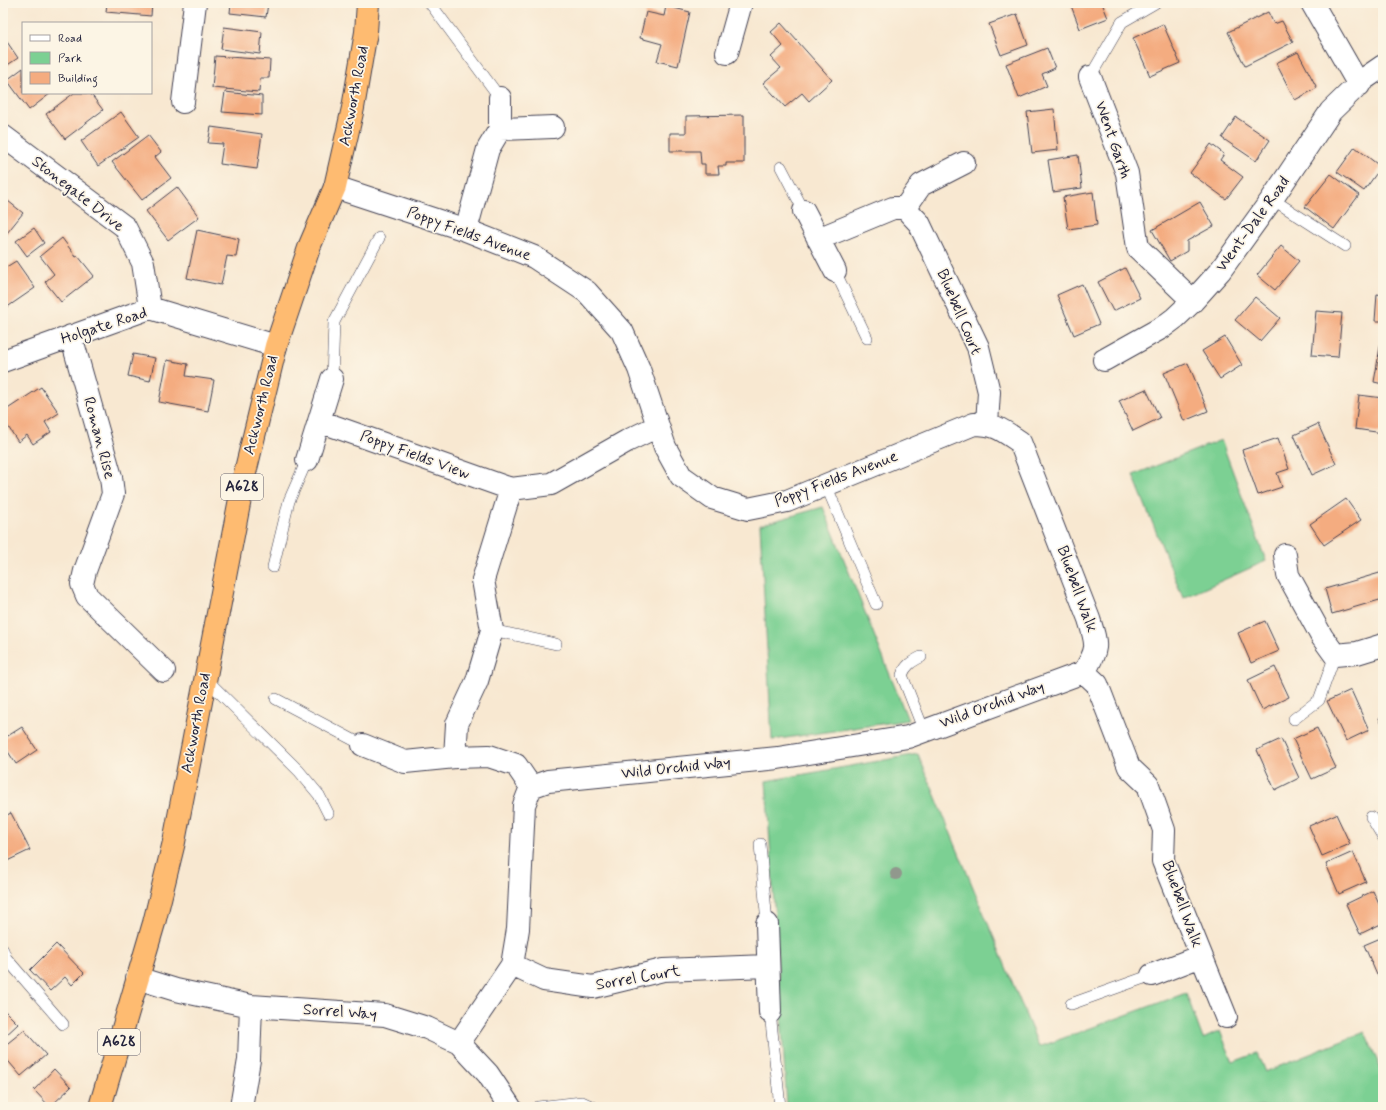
<svg xmlns="http://www.w3.org/2000/svg" width="1386" height="1110" viewBox="0 0 1386 1110" font-family="Mynerve,sans-serif">
<style>
.green{fill:#7cd093;stroke:#4f7967}
.building{fill:#f4ac80}
.lines{fill:none;stroke-linecap:round;stroke-linejoin:round}
.lane-casing{stroke:#424052;stroke-width:12}
.street-casing{stroke:#424052;stroke-width:24}
.highway-casing{stroke:#424052;stroke-width:24}
.lane{stroke:#fff;stroke-width:11}
.street{stroke:#fff;stroke-width:22}
.highway{stroke:#febb71;stroke-width:22}
.tree{fill:#91988d}
.labels{text-anchor:middle;dominant-baseline:central;stroke-width:3.5;stroke-linejoin:round;paint-order:stroke}
.shield{fill:#fcf5e5;stroke:#63616e;stroke-width:1}
.shield-label{font-size:15px;font-weight:bold;fill:#22223b}
.street-label{font-size:16px;fill:#22223b;stroke:#fcf5e5}
</style>
<rect width="100%" height="100%" fill="#fcf5e5"/>
<filter id="ink" filterUnits="userSpaceOnUse"><feTurbulence type="fractalNoise" baseFrequency=".025" numOctaves="2"/><feDisplacementMap in="SourceGraphic" scale="8" xChannelSelector="R" yChannelSelector="G"/><feConvolveMatrix kernelMatrix="1 2 1 2 8 2 1 2 1" color-interpolation-filters="sRGB"/></filter>
<filter id="wash" filterUnits="userSpaceOnUse"><feTurbulence type="fractalNoise" baseFrequency=".012" numOctaves="4" result="noise"/><feDisplacementMap in="SourceGraphic" scale="16" xChannelSelector="R" yChannelSelector="G"/><feGaussianBlur stdDeviation="0.9" result="paint"/><feColorMatrix in="noise" values="0 0 0 0 0 0 0 0 0 0 0 0 0 0 0 0 0 1.4 0 .05"/><feComposite in="paint" operator="in"/></filter>
<g filter="url(#wash)">
<rect width="100%" height="100%" fill="#f8e8d1"/>
<path class="green" d="M 1221,440 L 1266,561 L 1183,598 L 1133,475 Z
M 823,507 L 908,720 L 772,740 L 760,525 Z
M 918,754 L 1039,1047 L 1186,993 L 1203,1039 L 1220,1031 L 1233,1062 L 1257,1053 L 1265,1072 L 1365,1032 L 1383,1074 L 1383,1107 L 787,1107 L 766,781 Z"/>
<g id="blocks">
<path class="building" d="M 107,3 L 152,3 L 151,16 L 106,12 Z
M 231,3 L 268,3 L 266,17 L 230,13 Z
M 1070,3 L 1102,3 L 1108,18 L 1080,29 Z
M 666,6 L 690,12 L 678,66 L 657,61 L 662,44 L 640,38 L 646,12 L 664,16 Z
M 1268,12 L 1274,24 L 1282,21 L 1293,42 L 1245,66 L 1228,32 Z
M 1017,14 L 1028,45 L 1001,55 L 989,24 Z
M 781,23 L 832,80 L 809,101 L 802,93 L 785,107 L 763,83 L 781,68 L 771,57 L 783,46 L 771,32 Z
M 1163,24 L 1180,63 L 1150,76 L 1133,38 Z
M 224,27 L 262,32 L 260,54 L 221,49 Z
M 3,36 L 18,58 L 3,68 Z
M 1047,48 L 1055,68 L 1042,74 L 1047,86 L 1019,98 L 1006,64 Z
M 1298,52 L 1317,88 L 1295,100 L 1276,63 Z
M 215,56 L 270,60 L 269,78 L 260,78 L 259,92 L 212,88 Z
M 23,68 L 23,93 L 51,93 L 29,110 L 7,80 Z
M 225,92 L 262,96 L 262,115 L 222,112 Z
M 74,93 L 90,93 L 103,110 L 65,139 L 46,114 Z
M 1054,109 L 1058,150 L 1032,153 L 1027,112 Z
M 121,112 L 139,137 L 98,166 L 81,141 Z
M 744,115 L 744,163 L 726,163 L 726,166 L 718,166 L 719,174 L 705,174 L 705,164 L 701,164 L 700,151 L 670,151 L 670,133 L 686,133 L 686,116 Z
M 1236,117 L 1270,140 L 1256,161 L 1222,138 Z
M 211,127 L 262,134 L 257,169 L 220,164 L 223,144 L 208,143 Z
M 148,135 L 161,152 L 155,157 L 171,178 L 142,200 L 112,162 Z
M 1211,144 L 1224,154 L 1220,160 L 1243,177 L 1226,199 L 1190,173 Z
M 1355,147 L 1381,167 L 1364,191 L 1337,172 Z
M 1078,155 L 1082,188 L 1053,192 L 1048,160 Z
M 1331,174 L 1359,195 L 1334,229 L 1305,207 Z
M 177,187 L 199,217 L 168,240 L 146,211 Z
M 1093,192 L 1097,225 L 1068,229 L 1063,197 Z
M 3,197 L 23,213 L 3,238 Z
M 1200,202 L 1214,226 L 1187,241 L 1187,251 L 1170,261 L 1152,230 Z
M 34,228 L 44,243 L 27,256 L 16,241 Z
M 197,230 L 239,239 L 236,257 L 227,256 L 221,285 L 187,278 Z
M 62,238 L 76,257 L 78,256 L 94,276 L 61,302 L 45,282 L 54,274 L 40,256 Z
M 1281,246 L 1299,261 L 1275,290 L 1257,275 Z
M 16,261 L 35,288 L 3,310 L 3,269 Z
M 1125,268 L 1140,298 L 1113,311 L 1098,282 Z
M 1082,284 L 1099,324 L 1074,335 L 1057,295 Z
M 1377,294 L 1383,295 L 1383,321 L 1375,321 Z
M 1255,297 L 1280,318 L 1260,341 L 1235,320 Z
M 1316,311 L 1342,313 L 1338,357 L 1312,355 Z
M 1225,337 L 1242,365 L 1220,379 L 1202,351 Z
M 1381,341 L 1383,341 L 1383,384 L 1374,382 Z
M 133,354 L 155,358 L 150,381 L 128,376 Z
M 167,360 L 188,364 L 186,376 L 214,380 L 208,411 L 159,402 Z
M 1188,363 L 1208,411 L 1184,421 L 1164,373 Z
M 41,387 L 59,413 L 45,422 L 51,432 L 33,444 L 27,435 L 18,442 L 3,419 L 3,412 Z
M 1146,389 L 1160,418 L 1133,431 L 1119,401 Z
M 1359,395 L 1383,398 L 1383,433 L 1355,429 Z
M 1318,424 L 1336,464 L 1312,475 L 1294,435 Z
M 1278,438 L 1289,469 L 1277,473 L 1282,487 L 1258,495 L 1242,450 Z
M 1346,499 L 1361,520 L 1324,545 L 1310,524 Z
M 1383,572 L 1383,599 L 1332,614 L 1325,589 Z
M 1265,621 L 1279,651 L 1251,663 L 1238,633 Z
M 1275,667 L 1289,697 L 1262,710 L 1248,680 Z
M 1351,690 L 1369,730 L 1346,741 L 1327,701 Z
M 1383,716 L 1383,727 L 1379,718 Z
M 22,727 L 37,750 L 16,764 L 3,744 L 3,739 Z
M 1317,728 L 1336,768 L 1312,779 L 1293,739 Z
M 1281,739 L 1299,778 L 1275,790 L 1257,750 Z
M 11,813 L 30,850 L 3,863 L 3,817 Z
M 1336,814 L 1350,844 L 1322,856 L 1309,826 Z
M 1353,852 L 1366,882 L 1339,894 L 1326,864 Z
M 1373,891 L 1383,913 L 1383,923 L 1360,934 L 1346,904 Z
M 1383,937 L 1383,973 L 1377,975 L 1364,945 Z
M 56,944 L 84,973 L 72,985 L 65,977 L 50,991 L 30,970 Z
M 3,1009 L 18,1024 L 3,1038 Z
M 24,1030 L 46,1055 L 21,1076 L 3,1055 L 3,1047 Z
M 54,1069 L 71,1087 L 50,1107 L 34,1090 Z"/>
</g>
</g>
<g filter="url(#ink)">
<use href="#blocks" fill-opacity="0" stroke="#424052" stroke-width="1"/>
<g class="lines">
<defs>
<path id="lane" d="M 430,3 L 500,98
M 1090,77 L 1122,22 L 1155,3
M 781,167 L 804,211
M 1272,199 L 1345,246
M 835,271 L 867,338
M 332,379 L 334,322 L 379,238
M 826,485 L 876,604
M 273,567 L 289,501 L 307,460
M 492,630 L 556,644
M 921,657 C 911,662 906,665 902,675 L 924,731
M 205,678 L 299,771 L 319,795 L 328,813
M 276,699 L 363,745
M 1294,719 L 1319,700 L 1335,655
M 1371,817 L 1383,837
M 760,844 L 767,924
M 3,950 L 6,958 L 63,1024
M 1071,1004 L 1152,975
M 770,1012 L 780,1107
M 538,1107 L 582,1102 L 593,1107"/>
<path id="street" d="M 1312,3 L 1359,85
M 727,53 L 741,3
M 1090,77 L 1127,173 L 1138,248 L 1193,301
M 500,98 L 500,129
M 183,102 L 195,3
M 3,136 L 125,227 L 143,263 L 150,308
M 905,208 L 921,185 L 964,163
M 804,211 L 835,271
M 466,230 L 488,149 L 500,129 L 553,127
M 818,239 L 893,208 L 905,208 L 919,223 L 978,347 L 989,392 L 987,424
M 71,336 L 111,477 L 113,494 L 85,571 L 82,584 L 87,596 L 164,671
M 1104,360 L 1163,327 L 1175,318 L 1193,301 L 1220,271 L 1272,199 L 1331,111 L 1364,79 L 1383,66
M 3,361 L 150,308 L 276,346
M 319,421 L 511,489 L 551,484 L 627,441 L 658,426 L 639,369 L 622,331 L 587,292 L 534,257 L 466,230 L 335,187
M 658,426 L 665,447 L 681,476 L 712,498 L 748,509 L 787,501 L 974,424 C 996,424 1002,430 1020,442 L 1089,619 C 1097,645 1099,648 1084,672
M 307,460 L 332,379
M 1285,555 L 1288,575 L 1322,637 L 1335,655 L 1357,653 L 1383,645
M 1084,672 L 1097,684 L 1129,767 L 1148,785 L 1164,830 L 1163,861 L 1226,1017
M 363,745 L 405,762 L 455,757 L 489,756 L 516,765 L 531,787
M 455,757 L 457,724 L 477,681 L 492,630 L 483,580 L 511,489
M 767,924 L 770,1012
M 512,965 L 544,980 L 593,987 L 663,970 L 767,966
M 1152,975 L 1201,956
M 137,978 L 176,990 L 251,1006 L 385,1015 L 427,1028 L 459,1043 L 488,1074 L 510,1107
M 459,1043 L 512,965 L 518,929 L 524,805 L 531,787 L 548,781 L 778,758 L 908,737 L 1084,672
M 241,1107 L 249,1060 L 251,1006"/>
<path id="highway" d="M 100,1107 L 154,923 L 174,842 L 245,473 L 276,346 L 310,245 L 335,187 L 353,108 L 366,32 L 368,3"/>
</defs>
<use href="#lane" class="lane-casing"/>
<use href="#street" class="street-casing"/>
<use href="#highway" class="highway-casing"/>
<use href="#lane" class="lane"/>
<use href="#street" class="street"/>
<use href="#highway" class="highway"/>
</g>
<circle class="tree" cx="896" cy="874" r="6"/>
</g>
<g class="labels">
<g class="shield">
<rect x="221" y="474" width="42" height="26" rx="3"/>
<rect x="98" y="1029" width="42" height="26" rx="3"/>
</g>
<g class="shield-label">
<text x="242" y="487">A628</text>
<text x="119" y="1042">A628</text>
</g>
<g class="street-label">
<text transform="translate(354 96) rotate(-79)">Ackworth Road</text>
<text transform="translate(1113 140) rotate(71)">Went Garth</text>
<text transform="translate(78 194) rotate(38)">Stonegate Drive</text>
<text transform="translate(1253 224) rotate(-54)">Went-Dale Road</text>
<text transform="translate(469 234) rotate(20)">Poppy Fields Avenue</text>
<text transform="translate(959 312) rotate(67)">Bluebell Court</text>
<text transform="translate(104 326) rotate(-18)">Holgate Road</text>
<text transform="translate(261 405) rotate(-76)">Ackworth Road</text>
<text transform="translate(99 438) rotate(75)">Roman Rise</text>
<text transform="translate(415 455) rotate(20)">Poppy Fields View</text>
<text transform="translate(836 479) rotate(-21)">Poppy Fields Avenue</text>
<text transform="translate(1077 589) rotate(70)">Bluebell Walk</text>
<text transform="translate(992 705) rotate(-20)">Wild Orchid Way</text>
<text transform="translate(196 723) rotate(-79)">Ackworth Road</text>
<text transform="translate(676 768) rotate(-6)">Wild Orchid Way</text>
<text transform="translate(1182 904) rotate(70)">Bluebell Walk</text>
<text transform="translate(638 978) rotate(-10)">Sorrel Court</text>
<text transform="translate(340 1012) rotate(4)">Sorrel Way</text>
</g>
</g>
<rect width="1386" height="1110" fill="none" stroke="#fcf5e5" stroke-width="16"/>
<rect x="22" y="22" width="130" height="72" fill="#fcf5e5" stroke="#a5a1a1"/>
<rect x="30" y="35" width="20" height="6" fill="#ffffff" stroke="#a5a1a1"/>
<text x="58" y="42" font-size="12" fill="#22223b">Road</text>
<rect x="30" y="52" width="20" height="12" fill="#7cd093" stroke="#a5a1a1"/>
<text x="58" y="62" font-size="12" fill="#22223b">Park</text>
<rect x="30" y="72" width="20" height="12" fill="#f4ac80" stroke="#a5a1a1"/>
<text x="58" y="82" font-size="12" fill="#22223b">Building</text>
</svg>
